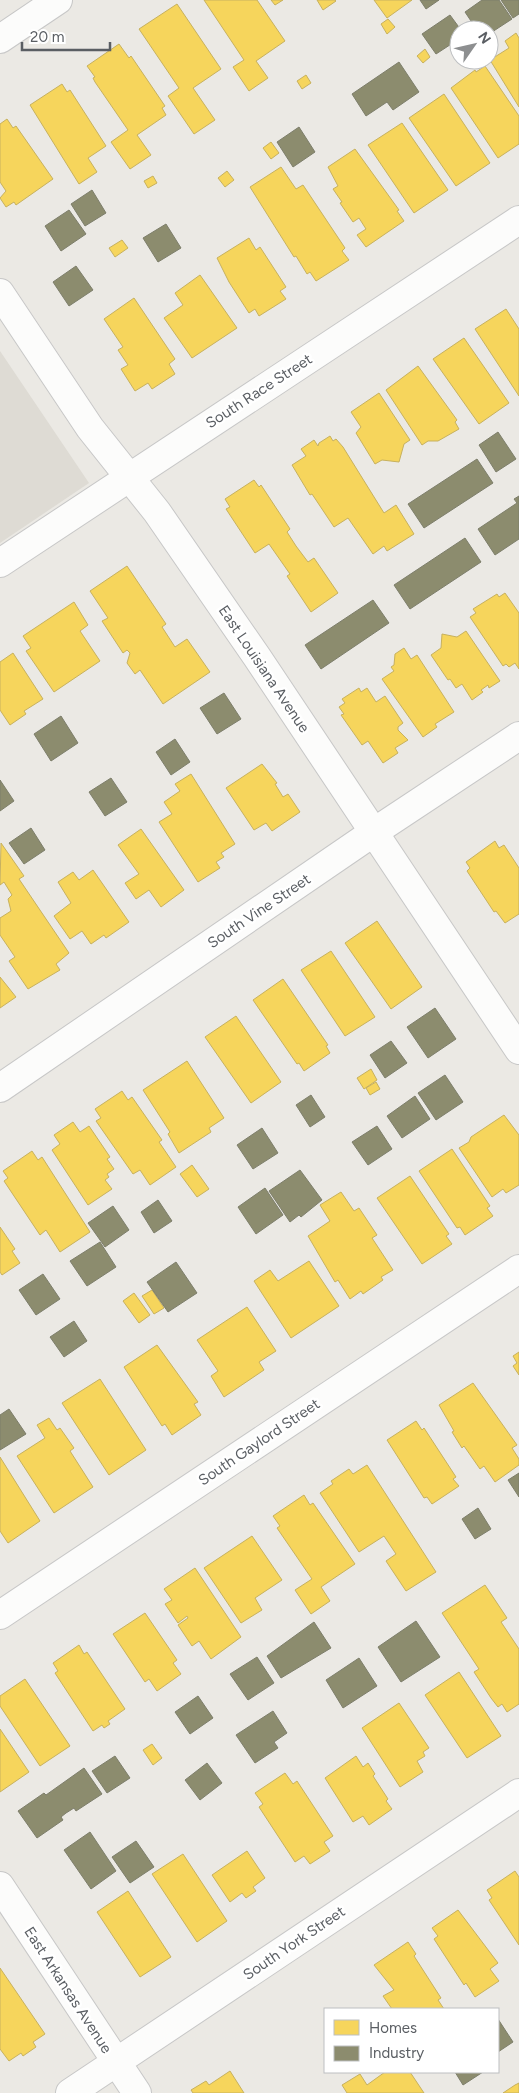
<svg xmlns="http://www.w3.org/2000/svg" width="519" height="2093" viewBox="0 0 519 2093" font-family="Figtree,sans-serif">
<style>
.education{fill:#dedbd4}
.homes{fill:#f6d55c;stroke:#c7b15e}
.industry{fill:#8c8c6e;stroke:#7d7e6b}
.lines{fill:none;stroke-linecap:round;stroke-linejoin:round}
.minor-casing{stroke:#c7c7c7;stroke-width:30}
.tertiary-casing{stroke:#c7c7c7;stroke-width:30}
.minor{stroke:#fcfcfb;stroke-width:28}
.tertiary{stroke:#fcfcfb;stroke-width:28}
.labels{text-anchor:middle;dominant-baseline:central;stroke-width:5;stroke-linejoin:round;paint-order:stroke}
.street-label{font-size:15px;fill:#5a5e63;stroke:#fff}
</style>
<rect width="100%" height="100%" fill="#ebe9e4"/>
<path class="education" d="M 0,351 L 89,483 L 0,543 Z"/>
<path class="homes" d="M 204,0 L 257,0 L 285,41 L 256,61 L 268,78 L 249,91 L 233,67 L 244,60 Z
M 271,0 L 283,0 L 275,5 Z
M 317,0 L 335,0 L 336,1 L 323,10 Z
M 374,0 L 412,0 L 387,18 Z
M 177,4 L 221,69 L 193,88 L 215,120 L 194,134 L 168,96 L 179,88 L 139,29 Z
M 388,19 L 395,27 L 387,34 L 381,24 Z
M 516,33 L 519,38 L 519,107 L 490,60 L 509,48 L 505,41 Z
M 119,44 L 129,58 L 131,56 L 165,106 L 162,108 L 166,115 L 137,135 L 151,155 L 130,169 L 111,142 L 128,130 L 95,82 L 93,78 L 95,77 L 87,66 Z
M 425,49 L 430,57 L 423,63 L 417,56 Z
M 485,66 L 519,116 L 519,144 L 498,158 L 451,88 L 475,70 L 476,72 Z
M 306,75 L 311,83 L 302,89 L 297,81 Z
M 62,84 L 67,92 L 70,90 L 106,146 L 88,158 L 97,172 L 79,184 L 30,105 Z
M 444,94 L 490,163 L 456,186 L 409,118 Z
M 7,119 L 13,128 L 16,126 L 53,179 L 16,205 L 14,202 L 6,207 L 0,198 L 6,191 L 0,182 L 0,124 Z
M 402,123 L 448,190 L 414,213 L 368,145 Z
M 271,142 L 279,153 L 271,159 L 263,148 Z
M 355,149 L 399,210 L 397,211 L 404,221 L 366,247 L 357,235 L 366,229 L 359,218 L 353,222 L 340,203 L 342,202 L 333,189 L 338,186 L 328,167 Z
M 281,167 L 296,189 L 303,185 L 345,248 L 342,251 L 349,260 L 316,281 L 310,272 L 307,274 L 296,256 L 294,257 L 250,187 Z
M 227,171 L 234,180 L 225,187 L 218,178 Z
M 153,176 L 157,183 L 148,188 L 144,181 Z
M 249,238 L 256,250 L 260,247 L 286,287 L 280,291 L 286,299 L 259,316 L 255,309 L 249,313 L 229,282 L 217,258 Z
M 122,240 L 128,248 L 115,257 L 109,248 Z
M 200,275 L 237,328 L 192,358 L 164,318 L 183,305 L 175,293 Z
M 134,298 L 175,359 L 169,364 L 175,374 L 152,389 L 148,383 L 135,391 L 121,369 L 128,365 L 118,350 L 123,347 L 104,319 Z
M 506,309 L 519,329 L 519,396 L 475,329 Z
M 464,338 L 509,403 L 479,424 L 433,359 Z
M 418,366 L 457,420 L 455,422 L 459,429 L 438,441 L 428,441 L 422,445 L 386,390 Z
M 379,393 L 410,440 L 404,444 L 399,462 L 382,460 L 375,464 L 356,433 L 361,427 L 351,412 Z
M 330,436 L 333,441 L 336,439 L 343,447 L 384,513 L 396,505 L 414,534 L 387,551 L 384,546 L 373,554 L 348,518 L 334,527 L 312,494 L 310,495 L 292,465 L 306,456 L 301,449 L 314,440 L 318,446 L 319,443 Z
M 254,480 L 259,487 L 261,485 L 290,529 L 287,532 L 296,546 L 308,562 L 314,558 L 338,593 L 311,612 L 287,576 L 290,574 L 269,544 L 255,553 L 226,509 L 230,507 L 225,499 Z
M 127,566 L 166,624 L 162,627 L 175,647 L 187,639 L 210,672 L 163,704 L 140,670 L 135,674 L 127,663 L 130,653 L 127,650 L 123,653 L 102,621 L 108,618 L 90,591 Z
M 505,593 L 519,613 L 519,669 L 515,663 L 509,667 L 506,664 L 503,666 L 470,617 L 476,613 L 473,609 L 497,594 L 499,597 Z
M 74,602 L 88,625 L 80,631 L 100,661 L 54,692 L 26,651 L 31,648 L 23,636 Z
M 466,631 L 500,681 L 489,688 L 488,685 L 481,690 L 483,692 L 472,700 L 462,684 L 456,688 L 450,679 L 448,680 L 431,655 L 441,648 L 442,634 L 457,637 Z
M 404,648 L 411,659 L 417,655 L 454,712 L 435,724 L 437,727 L 423,737 L 382,679 L 394,671 L 391,667 L 394,665 L 395,654 Z
M 13,653 L 43,699 L 24,711 L 26,714 L 10,725 L 0,710 L 0,662 Z
M 359,688 L 361,692 L 367,688 L 376,702 L 385,696 L 403,723 L 398,727 L 398,730 L 408,740 L 395,748 L 398,753 L 383,763 L 368,741 L 362,745 L 341,715 L 344,714 L 339,707 L 345,703 L 342,699 Z
M 262,764 L 277,783 L 275,784 L 283,797 L 288,794 L 300,812 L 272,831 L 266,823 L 254,830 L 226,788 Z
M 191,774 L 235,844 L 221,853 L 224,857 L 216,862 L 220,868 L 198,882 L 159,822 L 172,814 L 164,802 L 180,791 L 175,784 Z
M 141,829 L 184,890 L 161,907 L 149,890 L 136,899 L 125,883 L 139,874 L 118,845 Z
M 495,841 L 499,848 L 504,845 L 519,868 L 519,914 L 505,923 L 496,911 L 494,912 L 467,871 L 470,868 L 466,862 Z
M 1,843 L 24,876 L 19,879 L 69,953 L 56,964 L 60,970 L 28,989 L 9,961 L 15,957 L 0,935 L 0,918 L 11,911 L 8,899 L 12,895 L 4,882 L 0,885 Z
M 93,870 L 129,922 L 106,938 L 104,935 L 91,944 L 82,931 L 70,939 L 54,916 L 71,903 L 58,882 L 73,872 L 79,880 Z
M 377,921 L 422,987 L 391,1009 L 345,943 Z
M 331,951 L 375,1017 L 345,1036 L 301,970 Z
M 0,977 L 16,997 L 0,1008 Z
M 283,979 L 328,1045 L 326,1046 L 330,1053 L 304,1071 L 299,1063 L 297,1064 L 253,1000 Z
M 236,1016 L 281,1082 L 251,1103 L 205,1037 Z
M 187,1061 L 224,1118 L 209,1128 L 211,1132 L 179,1153 L 168,1134 L 170,1132 L 143,1090 Z
M 371,1069 L 377,1080 L 364,1089 L 357,1078 Z
M 376,1082 L 380,1089 L 370,1095 L 366,1088 Z
M 122,1091 L 128,1100 L 132,1097 L 162,1140 L 159,1142 L 176,1167 L 150,1185 L 140,1170 L 133,1174 L 96,1121 L 101,1118 L 95,1109 Z
M 504,1115 L 519,1135 L 519,1185 L 506,1193 L 503,1189 L 492,1197 L 459,1148 L 469,1142 L 471,1137 Z
M 73,1122 L 80,1132 L 89,1126 L 110,1157 L 107,1159 L 114,1169 L 107,1174 L 109,1177 L 105,1180 L 112,1189 L 88,1205 L 52,1150 L 60,1144 L 54,1135 Z
M 452,1149 L 490,1206 L 487,1208 L 493,1216 L 465,1235 L 460,1227 L 457,1228 L 419,1171 Z
M 32,1151 L 38,1160 L 42,1157 L 90,1232 L 60,1252 L 46,1230 L 40,1235 L 4,1181 L 8,1178 L 3,1171 Z
M 192,1165 L 209,1189 L 197,1197 L 180,1174 Z
M 410,1176 L 449,1234 L 446,1236 L 452,1244 L 422,1264 L 377,1198 Z
M 341,1192 L 354,1211 L 359,1208 L 377,1235 L 372,1238 L 393,1270 L 381,1277 L 383,1280 L 363,1294 L 361,1291 L 350,1299 L 338,1280 L 335,1282 L 308,1236 L 330,1221 L 320,1205 Z
M 0,1227 L 15,1249 L 12,1251 L 20,1263 L 2,1275 L 0,1272 Z
M 309,1261 L 339,1306 L 291,1338 L 254,1281 L 270,1270 L 278,1281 Z
M 152,1290 L 164,1308 L 154,1314 L 142,1296 Z
M 134,1293 L 150,1315 L 139,1323 L 123,1301 Z
M 247,1307 L 276,1351 L 259,1362 L 264,1370 L 224,1397 L 211,1376 L 218,1371 L 197,1340 Z
M 157,1345 L 198,1402 L 194,1404 L 201,1415 L 172,1435 L 165,1424 L 162,1426 L 124,1367 Z
M 519,1352 L 519,1375 L 513,1366 L 517,1363 L 513,1356 Z
M 100,1379 L 146,1450 L 109,1475 L 62,1403 Z
M 473,1383 L 517,1445 L 512,1448 L 519,1459 L 519,1465 L 495,1482 L 484,1466 L 480,1469 L 464,1446 L 462,1448 L 452,1432 L 454,1431 L 439,1405 Z
M 49,1418 L 57,1430 L 60,1428 L 74,1448 L 70,1451 L 93,1487 L 54,1513 L 17,1456 L 45,1438 L 37,1425 Z
M 416,1421 L 422,1430 L 424,1428 L 456,1477 L 453,1479 L 459,1486 L 432,1504 L 427,1497 L 424,1498 L 387,1440 Z
M 0,1457 L 40,1521 L 8,1543 L 0,1531 Z
M 367,1465 L 436,1572 L 406,1591 L 386,1561 L 396,1554 L 384,1536 L 359,1552 L 320,1493 L 333,1484 L 331,1481 L 349,1469 L 353,1474 Z
M 304,1495 L 310,1505 L 313,1503 L 355,1564 L 321,1587 L 330,1601 L 311,1614 L 295,1590 L 312,1579 L 277,1528 L 280,1526 L 273,1516 Z
M 252,1536 L 282,1580 L 255,1598 L 262,1610 L 241,1623 L 204,1568 Z
M 195,1568 L 241,1637 L 211,1659 L 199,1641 L 192,1646 L 178,1625 L 188,1618 L 187,1616 L 178,1623 L 165,1604 L 172,1600 L 164,1589 Z
M 485,1585 L 507,1618 L 501,1622 L 519,1649 L 519,1704 L 507,1712 L 502,1704 L 498,1707 L 491,1698 L 474,1672 L 479,1669 L 442,1613 Z
M 145,1613 L 177,1660 L 173,1663 L 181,1674 L 157,1691 L 149,1679 L 145,1682 L 113,1634 Z
M 79,1645 L 84,1654 L 87,1652 L 125,1709 L 108,1721 L 110,1724 L 104,1728 L 102,1725 L 93,1731 L 55,1673 L 58,1671 L 53,1663 Z
M 459,1672 L 501,1736 L 467,1758 L 425,1695 Z
M 25,1679 L 70,1746 L 40,1766 L 0,1706 L 0,1696 Z
M 399,1703 L 429,1748 L 423,1752 L 425,1756 L 417,1761 L 423,1772 L 400,1787 L 362,1728 Z
M 0,1729 L 29,1772 L 0,1792 Z
M 152,1744 L 162,1758 L 153,1765 L 143,1750 Z
M 356,1756 L 363,1767 L 368,1763 L 375,1774 L 373,1776 L 388,1799 L 386,1801 L 392,1809 L 369,1825 L 363,1816 L 353,1822 L 325,1778 Z
M 285,1773 L 293,1784 L 297,1781 L 333,1836 L 324,1842 L 330,1851 L 310,1864 L 304,1856 L 295,1862 L 259,1807 L 263,1804 L 255,1793 Z
M 247,1851 L 265,1878 L 253,1887 L 256,1891 L 246,1898 L 242,1893 L 230,1902 L 212,1875 Z
M 183,1854 L 227,1921 L 197,1942 L 152,1874 Z
M 515,1871 L 519,1877 L 519,1945 L 489,1900 L 492,1898 L 487,1890 Z
M 128,1891 L 171,1957 L 140,1977 L 97,1912 Z
M 458,1910 L 498,1963 L 490,1969 L 499,1981 L 475,1997 L 466,1983 L 464,1985 L 434,1939 L 438,1936 L 432,1928 Z
M 408,1942 L 416,1954 L 414,1956 L 441,1998 L 438,2000 L 444,2009 L 392,2009 L 383,1996 L 394,1990 L 374,1965 Z
M 0,1968 L 45,2034 L 33,2042 L 36,2047 L 23,2056 L 21,2053 L 9,2061 L 0,2049 Z
M 230,2071 L 244,2093 L 193,2093 L 191,2090 L 206,2081 L 209,2085 Z
M 385,2072 L 410,2072 L 424,2093 L 347,2093 L 342,2085 L 360,2074 L 367,2085 Z
M 519,2083 L 519,2093 L 503,2093 L 515,2085 Z"/>
<path class="industry" d="M 420,0 L 439,0 L 426,9 Z
M 482,0 L 499,0 L 512,19 L 489,34 L 489,30 L 477,30 L 465,12 Z
M 501,0 L 519,0 L 519,14 L 513,18 Z
M 450,15 L 461,30 L 459,39 L 436,54 L 422,34 Z
M 399,62 L 419,92 L 393,110 L 387,102 L 366,116 L 352,94 Z
M 299,127 L 315,152 L 293,167 L 277,142 Z
M 92,190 L 106,213 L 85,226 L 71,204 Z
M 69,210 L 86,234 L 61,251 L 45,226 Z
M 166,224 L 181,248 L 158,262 L 143,238 Z
M 76,266 L 93,290 L 69,306 L 53,282 Z
M 498,432 L 516,459 L 496,472 L 479,445 Z
M 477,459 L 493,483 L 424,528 L 408,504 Z
M 519,496 L 519,539 L 495,555 L 478,529 L 517,503 L 514,499 Z
M 465,538 L 481,562 L 410,609 L 394,585 Z
M 373,600 L 389,623 L 321,669 L 305,645 Z
M 224,693 L 241,719 L 217,734 L 200,708 Z
M 61,716 L 78,743 L 51,761 L 34,734 Z
M 175,739 L 190,762 L 171,775 L 156,752 Z
M 111,778 L 127,802 L 105,816 L 89,792 Z
M 0,780 L 14,801 L 0,811 Z
M 31,828 L 45,850 L 24,864 L 9,843 Z
M 435,1008 L 456,1039 L 428,1058 L 407,1027 Z
M 391,1041 L 407,1063 L 385,1078 L 370,1055 Z
M 445,1075 L 463,1102 L 436,1120 L 418,1093 Z
M 311,1095 L 325,1117 L 310,1127 L 296,1105 Z
M 415,1096 L 430,1119 L 402,1138 L 387,1116 Z
M 377,1126 L 392,1149 L 368,1165 L 352,1142 Z
M 262,1128 L 278,1153 L 253,1169 L 237,1145 Z
M 300,1170 L 322,1200 L 301,1217 L 299,1215 L 290,1222 L 269,1191 Z
M 265,1188 L 283,1215 L 256,1234 L 238,1207 Z
M 158,1200 L 172,1221 L 154,1233 L 141,1212 Z
M 113,1206 L 129,1230 L 105,1247 L 88,1223 Z
M 100,1242 L 116,1267 L 87,1286 L 70,1261 Z
M 176,1262 L 197,1293 L 168,1312 L 147,1282 Z
M 43,1274 L 60,1299 L 36,1315 L 19,1290 Z
M 74,1321 L 87,1341 L 64,1357 L 50,1337 Z
M 9,1409 L 26,1434 L 0,1450 L 0,1415 Z
M 519,1473 L 519,1497 L 508,1480 Z
M 478,1508 L 491,1529 L 475,1539 L 462,1519 Z
M 416,1621 L 440,1657 L 401,1682 L 378,1647 Z
M 314,1622 L 331,1648 L 281,1678 L 267,1656 Z
M 257,1657 L 274,1683 L 248,1700 L 230,1674 Z
M 359,1658 L 377,1686 L 343,1708 L 326,1680 Z
M 198,1696 L 213,1718 L 190,1734 L 175,1712 Z
M 273,1711 L 287,1733 L 274,1742 L 278,1748 L 255,1763 L 236,1735 Z
M 115,1756 L 130,1778 L 107,1793 L 92,1771 Z
M 207,1763 L 222,1783 L 200,1800 L 185,1780 Z
M 84,1768 L 102,1794 L 76,1811 L 74,1808 L 66,1813 L 61,1817 L 63,1820 L 37,1838 L 18,1811 L 44,1793 L 46,1795 Z
M 90,1832 L 116,1871 L 91,1889 L 64,1850 Z
M 136,1841 L 154,1867 L 130,1883 L 112,1857 Z
M 498,2019 L 513,2042 L 498,2052 Z
M 455,2072 L 483,2072 L 463,2085 Z"/>
<g class="lines">
<defs>
<path id="minor" d="M 0,39 L 58,0
M 0,563 L 519,220
M 0,1088 L 374,832 L 519,736
M 0,1615 L 519,1269
M 0,1886 L 137,2093
M 70,2093 L 519,1793"/>
<path id="tertiary" d="M 0,293 L 90,428 L 157,512 L 257,657 L 519,1050"/>
</defs>
<use href="#minor" class="minor-casing"/>
<use href="#tertiary" class="tertiary-casing"/>
<use href="#minor" class="minor"/>
<use href="#tertiary" class="tertiary"/>
</g>
<g class="labels">
<g class="street-label">
<text transform="translate(259 391) rotate(-33)">South Race Street</text>
<text transform="translate(264 669) rotate(56)">East Louisiana Avenue</text>
<text transform="translate(259 911) rotate(-34)">South Vine Street</text>
<text transform="translate(259 1442) rotate(-34)">South Gaylord Street</text>
<text transform="translate(294 1943) rotate(-34)">South York Street</text>
<text transform="translate(68 1990) rotate(57)">East Arkansas Avenue</text>
</g>
</g>
<rect x="324" y="2008" width="175" height="65" fill="#ffffff" stroke="#bdbfc1"/>
<rect x="334" y="2020" width="25" height="15" fill="#f6d55c" stroke="#bdbfc1"/>
<text x="369" y="2033" font-size="15" fill="#5a5e63">Homes</text>
<rect x="334" y="2046" width="25" height="15" fill="#8c8c6e" stroke="#bdbfc1"/>
<text x="369" y="2058" font-size="15" fill="#5a5e63">Industry</text>
<g transform="translate(474 45) rotate(56)"><circle r="24" fill="#ffffff" stroke="#bdbfc1"/>
<path d="M0-4L9 19L0 12L-9 19Z" fill="#8d8f90"/>
<text y="-8" font-size="14" font-weight="bold" text-anchor="middle" fill="#5a5e63">N</text>
</g>
<path d="M22 42v8h88v-8" fill="none" stroke="#5a5e63" stroke-width="2.5"/>
<text x="30" y="42" font-size="15" fill="#5a5e63" stroke="#ffffff" stroke-width="4" paint-order="stroke">20 m</text>
</svg>
